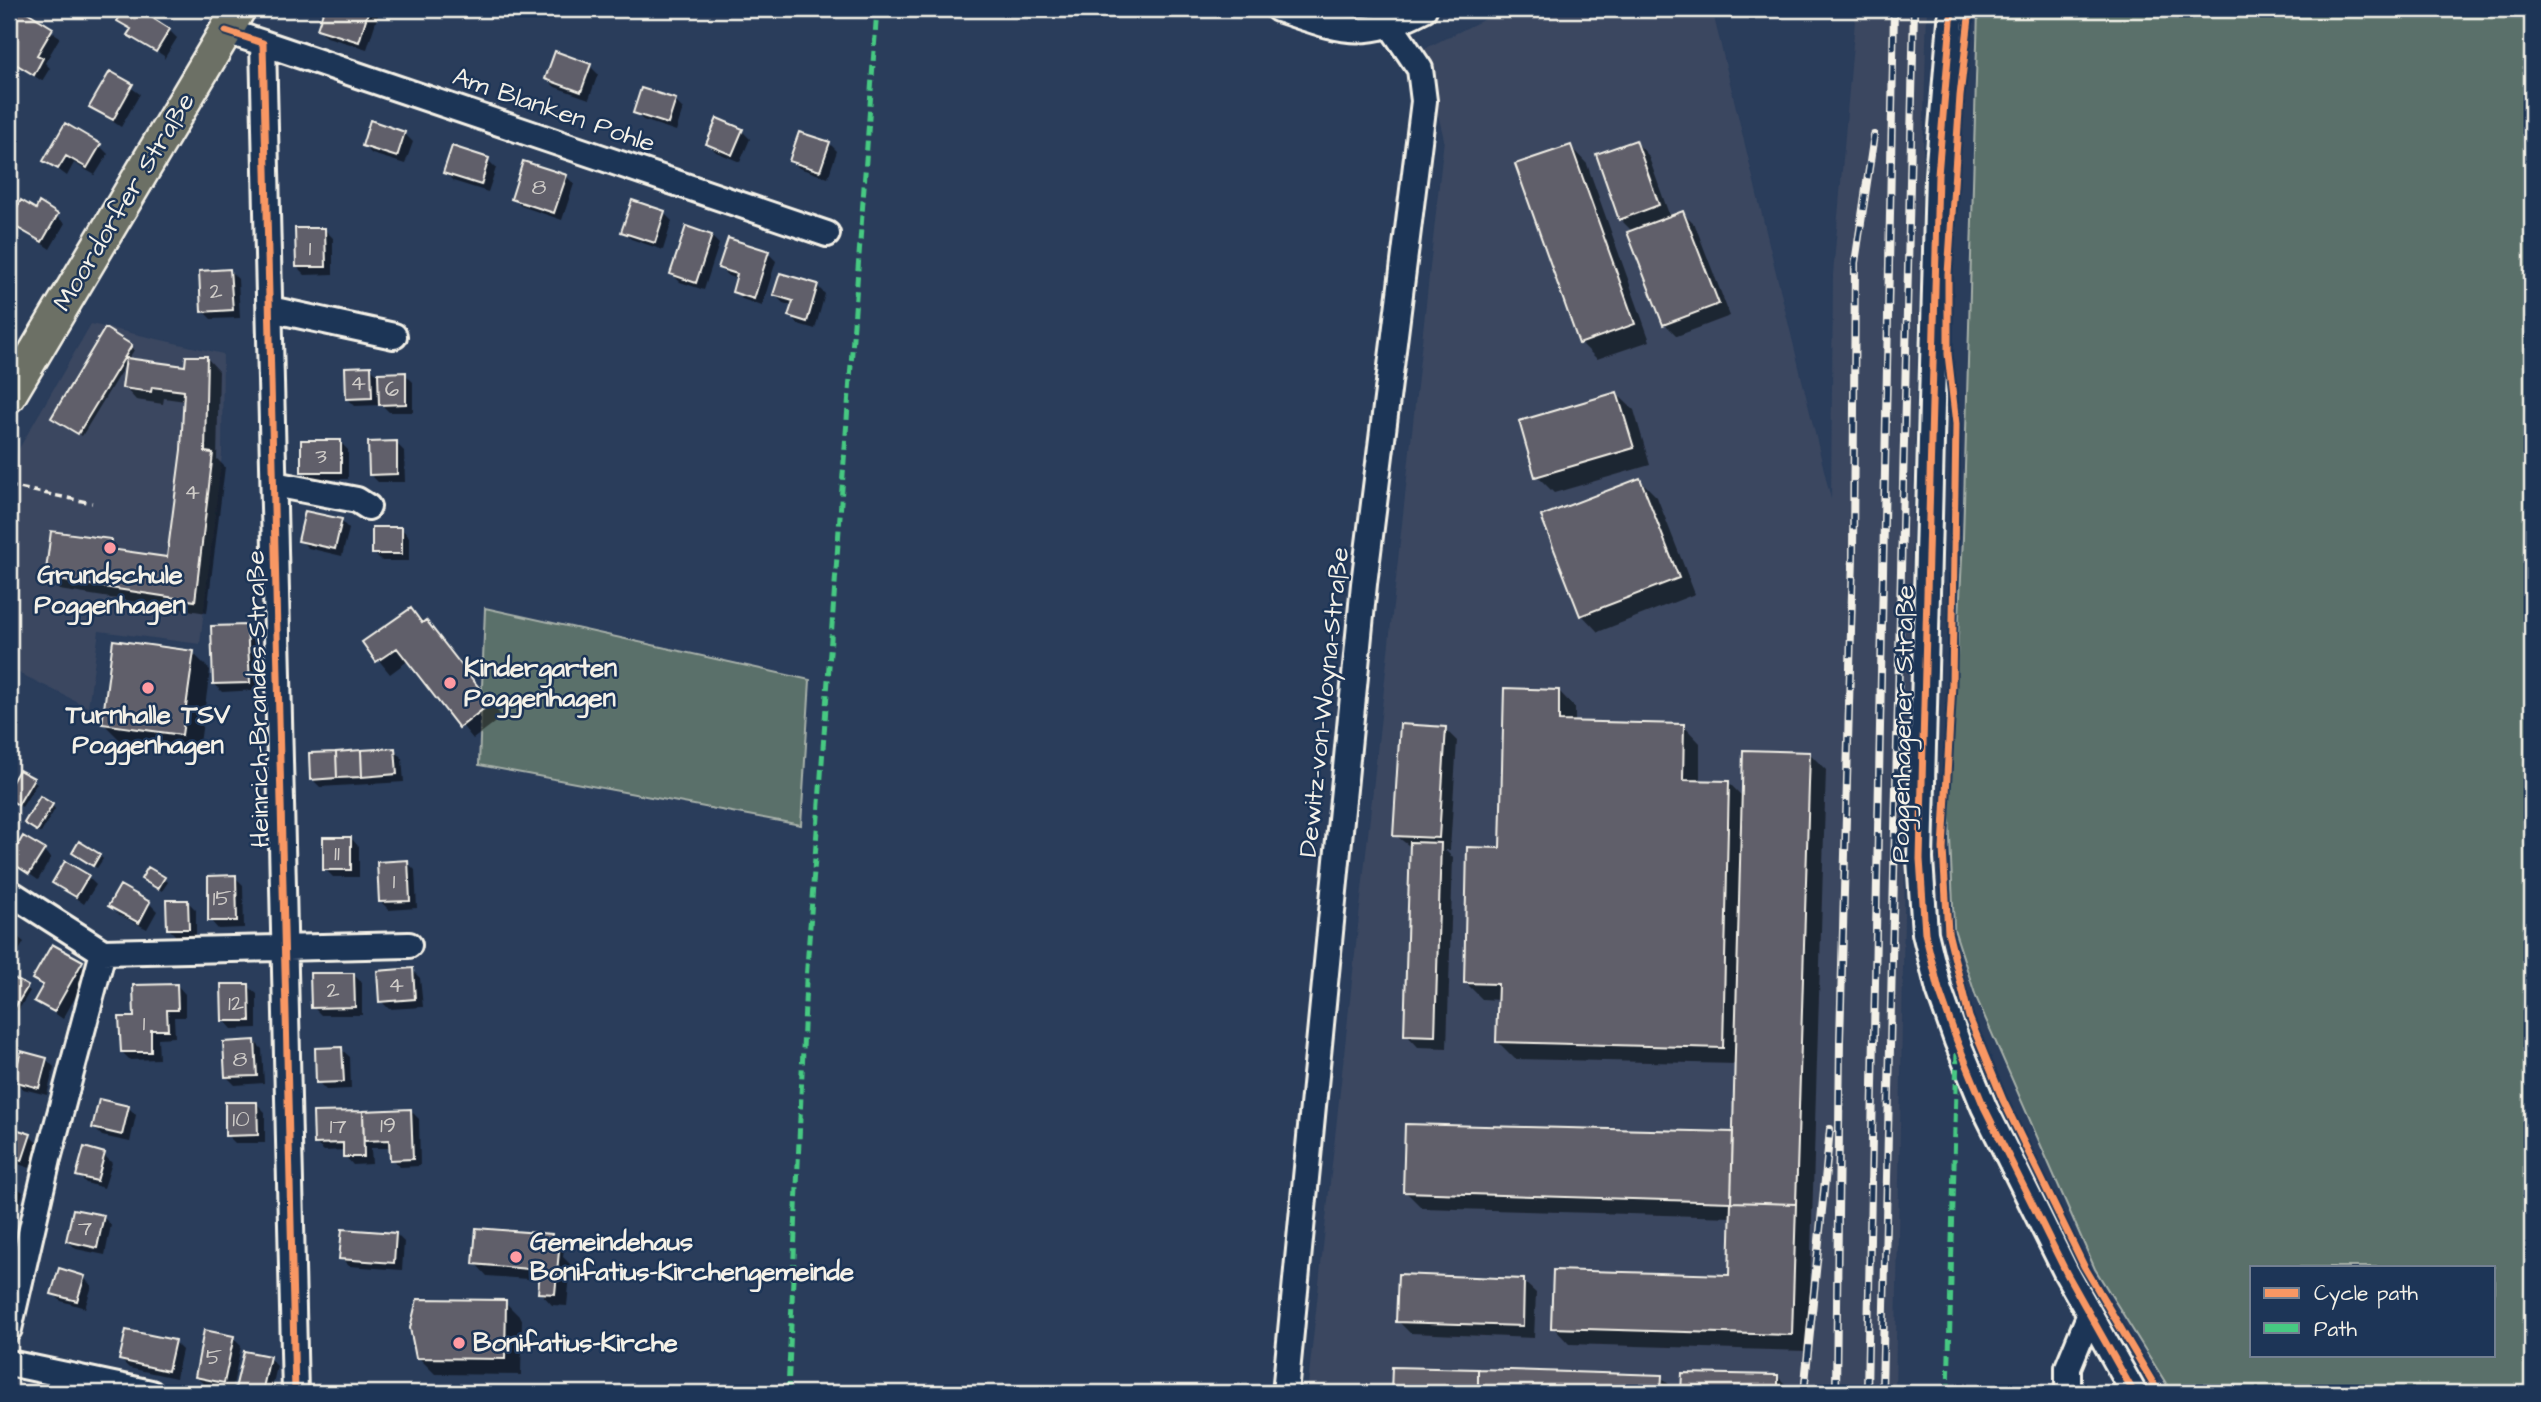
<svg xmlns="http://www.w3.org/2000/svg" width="2541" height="1402" viewBox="0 0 2541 1402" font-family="'Architects Daughter',sans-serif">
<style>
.built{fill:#3a4760}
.green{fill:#5a6f6a;stroke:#a7b0a9;stroke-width:2;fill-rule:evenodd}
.shadow{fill:#0007}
.building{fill:#605f6a;stroke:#f4f1e8;stroke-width:2}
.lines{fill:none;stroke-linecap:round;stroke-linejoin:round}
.minor-casing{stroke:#f4f1e8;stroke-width:30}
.major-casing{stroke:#f4f1e8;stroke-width:37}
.path{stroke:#f4f1e8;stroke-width:3.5;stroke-dasharray:7 5;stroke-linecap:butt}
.minor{stroke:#1d3557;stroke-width:24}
.major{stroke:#6c7065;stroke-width:32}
.rail-casing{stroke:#f4f1e8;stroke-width:8}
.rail{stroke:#1d3557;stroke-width:5;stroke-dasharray:16;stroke-linecap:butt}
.quiet{stroke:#46c982;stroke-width:5;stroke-dasharray:10 5;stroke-linecap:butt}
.cycleway-casing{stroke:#1d3557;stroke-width:11}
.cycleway{stroke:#f99763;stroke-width:7}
.poi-dot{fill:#ff9aa2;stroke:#1d3557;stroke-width:2.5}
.labels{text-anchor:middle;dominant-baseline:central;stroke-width:5;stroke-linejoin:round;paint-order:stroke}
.number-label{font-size:23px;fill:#cfccc8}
.street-label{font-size:26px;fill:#f4f1e8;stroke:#1d3557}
.poi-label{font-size:26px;font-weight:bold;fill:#f4f1e8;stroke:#1d3557;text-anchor:start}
</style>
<rect width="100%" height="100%" fill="#2a3d5b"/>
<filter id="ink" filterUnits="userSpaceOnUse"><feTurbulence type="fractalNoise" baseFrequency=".0143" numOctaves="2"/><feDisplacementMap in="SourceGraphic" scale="14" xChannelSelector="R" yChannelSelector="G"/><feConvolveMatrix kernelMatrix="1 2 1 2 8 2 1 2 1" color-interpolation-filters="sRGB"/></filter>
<g filter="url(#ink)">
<path class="built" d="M 1505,9 L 1712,9 L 1831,499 L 1833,274 L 1856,9 L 1927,9 L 1909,652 L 1895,1393 L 1307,1393 L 1444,139 L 1422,50 Z
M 91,324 L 223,354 L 222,454 L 200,644 L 99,631 L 88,707 L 9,668 L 9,466 Z"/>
<path class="green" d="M 1978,9 L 2532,9 L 2532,1393 L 2172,1393 L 2095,1269 L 1976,997 L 1954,929 L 1949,814 L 1963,538 ZM 2252,1267 L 2494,1267 L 2494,1355 L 2252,1355 Z
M 485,608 L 810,680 L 801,825 L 479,765 Z"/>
<path class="shadow" d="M 10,9 L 18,9 L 60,37 L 45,63 L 50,68 L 42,81 L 9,60 Z
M 326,9 L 380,9 L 367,49 L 327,37 L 319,29 Z
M 141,19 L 169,30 L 177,38 L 164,59 L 164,56 L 136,38 L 136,41 L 129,35 L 132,31 L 120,20 Z
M 590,66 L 598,74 L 589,99 L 555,87 L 547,79 Z
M 110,73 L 140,94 L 121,127 L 91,107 Z
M 675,101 L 683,109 L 676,131 L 643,120 L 635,112 Z
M 742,131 L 750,139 L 740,162 L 716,152 L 708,144 Z
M 404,133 L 413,142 L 405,164 L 372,154 L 364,146 Z
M 1636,142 L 1648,155 L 1670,217 L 1682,213 L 1695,225 L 1730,316 L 1677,336 L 1665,324 L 1633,232 L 1620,219 Z
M 829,143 L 837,151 L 828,178 L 799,168 L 791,160 Z
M 100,146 L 108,154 L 95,175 L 74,163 L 67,176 L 45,160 Z
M 1571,147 L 1587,164 L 1650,341 L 1597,359 L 1581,343 Z
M 488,160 L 496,168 L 488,192 L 453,181 L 445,172 Z
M 566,176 L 574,184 L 562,220 L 521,206 L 513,198 Z
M 40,205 L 65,223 L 50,249 L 10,222 L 36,211 Z
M 664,213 L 672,221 L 663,250 L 631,239 L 623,231 Z
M 324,229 L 333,238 L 333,274 L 305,275 L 297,267 Z
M 711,236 L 719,244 L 704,290 L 680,282 L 672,274 Z
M 768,253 L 776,261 L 762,306 L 742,299 L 734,291 L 738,279 L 728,276 L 720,268 Z
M 230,271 L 238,279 L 240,318 L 211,319 L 203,311 Z
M 817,286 L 825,294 L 815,329 L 798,324 L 790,316 L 793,306 L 783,303 L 775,295 Z
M 130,346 L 134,350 L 82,436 L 57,421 Z
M 207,358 L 219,371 L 217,459 L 225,467 L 207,613 L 59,590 L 47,577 L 110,541 L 122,552 L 168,559 L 183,450 L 185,401 L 164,398 L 163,404 L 136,400 L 124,387 L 187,368 Z
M 371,368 L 380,377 L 405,374 L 413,382 L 413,412 L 389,412 L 382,405 L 355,406 L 347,398 Z
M 1617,394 L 1634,410 L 1650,465 L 1554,493 L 1537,476 Z
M 340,442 L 348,450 L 348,479 L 311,479 L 303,471 Z
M 396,443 L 404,451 L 405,482 L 378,482 L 370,474 Z
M 1640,480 L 1657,497 L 1695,594 L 1598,632 L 1582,615 Z
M 341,521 L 349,529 L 342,556 L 308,548 L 300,540 Z
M 401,528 L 409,537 L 409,561 L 382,561 L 374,553 Z
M 411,610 L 438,634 L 502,717 L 473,739 L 409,660 L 390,674 L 365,643 Z
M 247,627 L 255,635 L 257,690 L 222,692 L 214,684 Z
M 193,653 L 210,670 L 199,751 L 120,740 L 103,723 Z
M 1559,691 L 1575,708 L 1575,724 L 1684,726 L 1700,743 L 1700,782 L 1729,783 L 1744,798 L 1809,753 L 1826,770 L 1808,1351 L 1569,1344 L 1553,1327 L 1731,1277 L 1733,1217 L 1422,1208 L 1405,1191 L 1735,1134 L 1737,1064 L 1515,1059 L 1498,1042 L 1499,1000 L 1482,999 L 1466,983 L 1502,849 Z
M 1445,729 L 1457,741 L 1450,850 L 1445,850 L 1453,858 L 1447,1048 L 1418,1047 L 1406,1034 L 1412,848 L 1395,835 Z
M 394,750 L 402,758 L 404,782 L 320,787 L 312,779 Z
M 20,772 L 37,783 L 22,807 L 9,799 L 9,790 Z
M 52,805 L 55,809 L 41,833 L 30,826 Z
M 351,838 L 359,847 L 359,877 L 333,877 L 325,869 Z
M 43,850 L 51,858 L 38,880 L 10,860 Z
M 74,853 L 99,855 L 103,859 L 97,868 Z
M 407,862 L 415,870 L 417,908 L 389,910 L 381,902 Z
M 88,877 L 96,885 L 84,904 L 54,883 Z
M 235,877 L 243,885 L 244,928 L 218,929 L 210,920 Z
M 164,878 L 168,882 L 162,891 L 147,882 Z
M 188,902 L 196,910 L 196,936 L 176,936 L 168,928 Z
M 149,903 L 157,911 L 147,929 L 118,914 L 110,906 Z
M 9,930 L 24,942 L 9,968 Z
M 52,946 L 90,971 L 63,1019 L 37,1001 L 42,986 L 34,978 Z
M 412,970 L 420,978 L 423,1007 L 389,1009 L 381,1001 Z
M 354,975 L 362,983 L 362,1015 L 321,1015 L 313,1007 Z
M 13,979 L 30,991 L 18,1011 L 9,1005 L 9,986 Z
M 177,985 L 185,994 L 185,1017 L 174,1017 L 175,1037 L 158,1038 L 159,1059 L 130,1060 L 122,1052 Z
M 248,986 L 257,994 L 257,1028 L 232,1029 L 224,1020 Z
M 254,1041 L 262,1049 L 264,1083 L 235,1085 L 227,1077 Z
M 341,1049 L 350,1057 L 351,1089 L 326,1090 L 318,1082 Z
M 46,1059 L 54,1067 L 47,1095 L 23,1089 L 15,1081 Z
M 257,1104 L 265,1112 L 265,1143 L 235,1143 L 227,1135 Z
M 128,1107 L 136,1115 L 130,1142 L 102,1136 L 94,1128 Z
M 411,1111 L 419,1119 L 420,1166 L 400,1167 L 392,1159 L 391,1148 L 371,1148 L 372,1164 L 353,1165 L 345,1156 L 345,1150 L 324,1151 L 315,1143 L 315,1113 Z
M 9,1129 L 30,1136 L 38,1144 L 30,1168 L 9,1161 Z
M 104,1155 L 112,1163 L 104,1188 L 86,1183 L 78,1175 Z
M 9,1182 L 23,1192 L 16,1220 L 9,1218 Z
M 103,1217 L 111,1225 L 105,1255 L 76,1249 L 68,1241 Z
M 396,1234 L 404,1242 L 402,1270 L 349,1266 L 341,1258 Z
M 551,1236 L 564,1249 L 563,1257 L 571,1265 L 567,1306 L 552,1305 L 540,1292 L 541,1280 L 487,1276 L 475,1263 Z
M 84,1278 L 92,1286 L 85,1308 L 61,1301 L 53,1293 Z
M 1523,1281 L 1536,1293 L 1534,1338 L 1410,1333 L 1398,1321 Z
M 505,1302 L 522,1319 L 521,1375 L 435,1374 L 418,1357 Z
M 233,1338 L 241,1346 L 232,1390 L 205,1385 L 196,1377 Z
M 174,1342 L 182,1350 L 176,1378 L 129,1368 L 121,1360 Z
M 269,1358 L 277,1366 L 271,1393 L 242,1393 L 237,1389 Z
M 1394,1369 L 1661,1377 L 1678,1393 L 1393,1393 Z
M 1684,1375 L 1777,1376 L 1794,1393 L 1683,1393 Z"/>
<path class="building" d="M 9,9 L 22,9 L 53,28 L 37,55 L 43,58 L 34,75 L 9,60 Z
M 125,9 L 140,17 L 143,12 L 170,29 L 156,52 L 127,35 L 131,29 L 117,21 Z
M 324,9 L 369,9 L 359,42 L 317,29 Z
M 555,51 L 591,64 L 581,92 L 545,79 Z
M 110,71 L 133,84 L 113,120 L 89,107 Z
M 641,88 L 676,99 L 668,124 L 633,113 Z
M 717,118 L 743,129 L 732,155 L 706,144 Z
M 370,120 L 405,132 L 397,157 L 362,146 Z
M 65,123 L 101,144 L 87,168 L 66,156 L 58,169 L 43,161 Z
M 799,132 L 830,142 L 820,171 L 789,161 Z
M 1636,140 L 1659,205 L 1619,220 L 1596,154 Z
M 1571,145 L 1635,324 L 1579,344 L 1515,164 Z
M 452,146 L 489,158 L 481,185 L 443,173 Z
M 523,161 L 567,175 L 554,213 L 511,199 Z
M 21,200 L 36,209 L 39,202 L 58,214 L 42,242 L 9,223 Z
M 632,200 L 665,211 L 655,243 L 621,232 Z
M 1683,211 L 1719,304 L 1663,325 L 1627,232 Z
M 686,226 L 712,235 L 696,283 L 670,274 Z
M 295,228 L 325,228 L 326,267 L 296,267 Z
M 728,238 L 769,251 L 754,299 L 732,292 L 737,274 L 718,268 Z
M 230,269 L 233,310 L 201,312 L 199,271 Z
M 780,273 L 818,284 L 807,322 L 788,316 L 793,301 L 773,295 Z
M 105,328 L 132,345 L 78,434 L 51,418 Z
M 186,356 L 207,356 L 205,452 L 213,453 L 195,601 L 45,578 L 51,531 L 111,539 L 110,549 L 167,557 L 181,450 L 184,391 L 152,387 L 151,392 L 122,388 L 126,358 L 185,366 Z
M 371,366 L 372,398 L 346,399 L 345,367 Z
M 406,372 L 406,404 L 379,405 L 378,373 Z
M 1617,392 L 1634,448 L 1535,477 L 1519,421 Z
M 301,440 L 341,440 L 341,472 L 301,472 Z
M 397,441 L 397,474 L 369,475 L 368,442 Z
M 1640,478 L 1679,578 L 1580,616 L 1541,516 Z
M 305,511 L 342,519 L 335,549 L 298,541 Z
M 372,527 L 402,527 L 402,554 L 372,554 Z
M 411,608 L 422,623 L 426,620 L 491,703 L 459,728 L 397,648 L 376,662 L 362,642 Z
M 247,625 L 250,683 L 213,684 L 211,626 Z
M 113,640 L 194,651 L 182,735 L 102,724 Z
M 1504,688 L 1559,690 L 1559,721 L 1684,724 L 1683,780 L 1729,781 L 1723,1048 L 1496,1042 L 1498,984 L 1464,983 L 1467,847 L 1500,848 Z
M 1400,724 L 1446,727 L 1439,838 L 1393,836 Z
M 395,748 L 397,774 L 362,777 L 361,750 Z
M 361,750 L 362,777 L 337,778 L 336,752 Z
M 1743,750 L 1810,752 L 1796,1204 L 1731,1202 Z
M 336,752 L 337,778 L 310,780 L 309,753 Z
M 19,770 L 34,778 L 18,805 L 9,799 L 9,787 Z
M 40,796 L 53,804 L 37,831 L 24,823 Z
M 23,836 L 45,849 L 29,874 L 9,861 Z
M 323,837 L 351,837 L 351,870 L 323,870 Z
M 79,841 L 100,854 L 93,866 L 72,853 Z
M 1410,842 L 1441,843 L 1435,1036 L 1404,1035 Z
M 408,860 L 410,901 L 379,902 L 377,862 Z
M 65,861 L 89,875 L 76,897 L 52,883 Z
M 148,867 L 165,877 L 158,889 L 141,879 Z
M 236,875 L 237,921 L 208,921 L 208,876 Z
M 120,885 L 150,902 L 139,923 L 108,906 Z
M 166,900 L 188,900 L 189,929 L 167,929 Z
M 9,928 L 17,933 L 9,948 Z
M 52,944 L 83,961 L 54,1012 L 34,1001 L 43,985 L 32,979 Z
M 413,968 L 415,999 L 379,1002 L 377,971 Z
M 310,973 L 354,973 L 355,1007 L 311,1008 Z
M 12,977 L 28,986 L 14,1009 L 9,1005 L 9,982 Z
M 177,984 L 178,1010 L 167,1010 L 168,1030 L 151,1030 L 151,1052 L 121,1052 L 119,1017 L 134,1017 L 133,985 Z
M 221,984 L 249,984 L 250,1021 L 222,1021 Z
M 255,1040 L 257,1076 L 225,1077 L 223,1042 Z
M 342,1047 L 344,1082 L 316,1083 L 315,1048 Z
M 21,1051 L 47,1058 L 39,1088 L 13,1081 Z
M 99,1099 L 129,1106 L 122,1135 L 92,1128 Z
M 225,1102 L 257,1102 L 258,1135 L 225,1136 Z
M 411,1109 L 413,1159 L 390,1160 L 389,1140 L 364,1141 L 363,1111 Z
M 363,1111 L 364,1157 L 343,1157 L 343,1143 L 314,1144 L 313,1112 Z
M 1405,1124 L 1733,1132 L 1731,1202 L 1403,1192 Z
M 9,1127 L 31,1134 L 22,1161 L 9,1157 Z
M 84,1147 L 105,1153 L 97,1181 L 76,1176 Z
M 9,1181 L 16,1182 L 9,1212 Z
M 1731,1202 L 1796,1204 L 1792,1335 L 1551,1328 L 1553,1270 L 1729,1275 Z
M 73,1209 L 104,1215 L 97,1248 L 66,1241 Z
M 476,1228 L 552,1234 L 551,1250 L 559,1251 L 555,1294 L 538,1293 L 540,1270 L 473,1264 Z
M 342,1229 L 396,1233 L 394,1263 L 339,1259 Z
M 59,1268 L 85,1276 L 77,1301 L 51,1294 Z
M 1398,1274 L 1524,1279 L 1523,1326 L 1396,1322 Z
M 417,1299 L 506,1300 L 505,1359 L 416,1358 L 410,1328 Z
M 126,1330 L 175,1340 L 168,1371 L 119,1360 Z
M 204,1330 L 234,1336 L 224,1383 L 195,1377 Z
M 244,1351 L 270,1356 L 262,1393 L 235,1389 Z
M 1392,1367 L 1478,1369 L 1478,1393 L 1391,1393 Z
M 1478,1369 L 1662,1375 L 1661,1393 L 1478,1393 Z
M 1682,1373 L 1778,1375 L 1778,1393 L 1681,1393 Z"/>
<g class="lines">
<defs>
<path id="minor" d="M 1278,9 C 1342,30 1361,42 1424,9
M 1952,9 L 1938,175 L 1920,859 L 1925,933 L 1939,990 L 1957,1041 L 1984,1107 L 2067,1274 L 2134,1393
M 226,31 L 263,43 L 295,1393
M 263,43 L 827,234
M 270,309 L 394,336
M 274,484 L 357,500 L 368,507
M 9,892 L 103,952 L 409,945
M 9,1329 L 48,1159 L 103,952
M 9,1363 L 151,1393
M 1285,1393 L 1364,584 L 1424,101 L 1420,69 L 1391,26
M 2068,1393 L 2068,1367 L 2089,1316"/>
<path id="major" d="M 9,396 L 239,9"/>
</defs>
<use href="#minor" class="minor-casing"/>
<use href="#major" class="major-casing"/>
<path class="path" d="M 9,486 L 92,503"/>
<use href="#minor" class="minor"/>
<use href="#major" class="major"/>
<defs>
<path id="rail" d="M 1804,1393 L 1830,1129
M 1836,1393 L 1840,1041 L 1853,556 L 1855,263 L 1874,135
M 1867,1393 L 1894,9
M 1882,1393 L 1914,9"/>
</defs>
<use href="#rail" class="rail-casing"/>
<use href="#rail" class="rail"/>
<path class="quiet" d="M 788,1393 L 806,981 L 877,9
M 1948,1393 L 1957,1051"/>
<defs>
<path id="cycleway" d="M 1952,9 L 1938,175 L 1920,859 L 1925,933 L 1939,990 L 1957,1041 L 1984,1107 L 2067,1274 L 2134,1393
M 1970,9 L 1960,96 L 1948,274 L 1948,354 L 1956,424 L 1952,684 L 1943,849 L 1948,932 L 1969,1017 L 2003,1100 L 2084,1266 L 2159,1393
M 226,31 L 263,43 L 295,1393"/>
</defs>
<use href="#cycleway" class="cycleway-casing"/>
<use href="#cycleway" class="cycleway"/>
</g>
</g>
<g class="poi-dot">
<circle cx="110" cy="548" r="7"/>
<circle cx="450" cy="683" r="7"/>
<circle cx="148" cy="688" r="7"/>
<circle cx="516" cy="1257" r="7"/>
<circle cx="459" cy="1343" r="7"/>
</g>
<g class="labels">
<g class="number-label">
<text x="539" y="187">8</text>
<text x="310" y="248">1</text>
<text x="216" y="291">2</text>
<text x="358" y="383">4</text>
<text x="392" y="389">6</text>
<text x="321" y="456">3</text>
<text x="192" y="492">4</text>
<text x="337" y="853">11</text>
<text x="394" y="881">1</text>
<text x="222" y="898">15</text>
<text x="396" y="985">4</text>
<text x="333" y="990">2</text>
<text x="236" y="1003">12</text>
<text x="144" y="1023">1</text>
<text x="240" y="1059">8</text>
<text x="241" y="1119">10</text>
<text x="388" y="1125">19</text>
<text x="338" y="1126">17</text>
<text x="85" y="1228">7</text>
<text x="214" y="1357">5</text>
</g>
<g class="street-label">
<text transform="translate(554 110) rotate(19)">Am Blanken Pohle</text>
<text transform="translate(124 202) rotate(-59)">Moordorfer Straße</text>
<text transform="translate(258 699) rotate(-91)">Heinrich-Brandes-Straße</text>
<text transform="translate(1324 702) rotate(-84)">Dewitz-von-Woyna-Straße</text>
<text transform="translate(1903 724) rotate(-89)">Poggenhagener Straße</text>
</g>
<g class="poi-label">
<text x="110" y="575" text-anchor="middle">Grundschule<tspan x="110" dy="30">Poggenhagen</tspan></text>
<text x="464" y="668">Kindergarten<tspan x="464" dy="30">Poggenhagen</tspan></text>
<text x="148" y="715" text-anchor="middle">Turnhalle TSV<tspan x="148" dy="30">Poggenhagen</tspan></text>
<text x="530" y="1242">Gemeindehaus<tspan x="530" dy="30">Bonifatius-Kirchengemeinde</tspan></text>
<text x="473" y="1343">Bonifatius-Kirche</text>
</g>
</g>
<rect width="2541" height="1402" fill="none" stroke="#1d3557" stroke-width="35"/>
<rect x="18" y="18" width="2506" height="1367" fill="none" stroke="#f4f1e8" stroke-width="2.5" filter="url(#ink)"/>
<rect x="2250" y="1266" width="245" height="91" fill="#1d3557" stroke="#738091" stroke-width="2"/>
<rect x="2264" y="1288" width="35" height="10" fill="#f99763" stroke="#738091" stroke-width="2"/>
<text x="2314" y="1300" font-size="21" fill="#f4f1e8">Cycle path</text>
<rect x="2264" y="1323" width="35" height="10" fill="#46c982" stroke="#738091" stroke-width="2"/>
<text x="2314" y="1336" font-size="21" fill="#f4f1e8">Path</text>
</svg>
